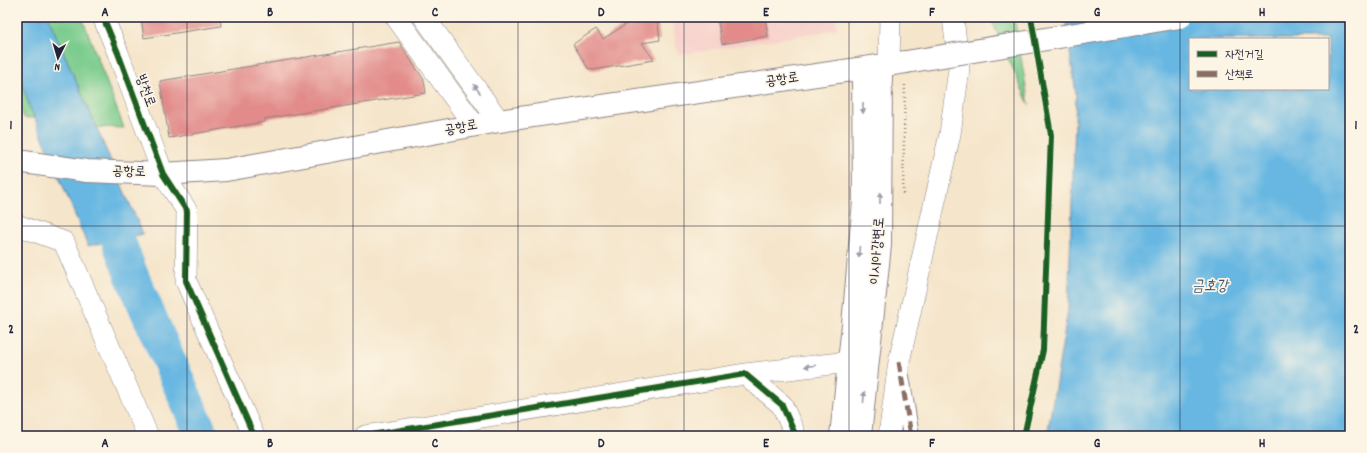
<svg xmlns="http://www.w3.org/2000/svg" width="1367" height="453" viewBox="0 0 1367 453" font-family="Dekko,'Poor Story',sans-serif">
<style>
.built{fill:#f7d0ca}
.green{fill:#7acc8d;stroke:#4e7764}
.water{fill:#68b7e2;stroke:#456c8e;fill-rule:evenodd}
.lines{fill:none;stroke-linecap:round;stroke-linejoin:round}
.river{stroke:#68b7e2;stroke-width:34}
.building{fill:#e28b8a}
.pedestrian-casing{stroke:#8c8482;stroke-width:18}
.minor-casing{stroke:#8c8482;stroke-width:22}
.secondary-casing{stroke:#8c8482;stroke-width:24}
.trunk-casing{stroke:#8c8482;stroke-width:24}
.path{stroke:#8c8482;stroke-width:2.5;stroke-dasharray:1 3;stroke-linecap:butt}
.pedestrian{stroke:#fff;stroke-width:16}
.minor{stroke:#fff;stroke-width:21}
.secondary{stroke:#fff;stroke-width:22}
.trunk{stroke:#fff;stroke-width:22}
.secondary-bridge-casing{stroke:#8c8482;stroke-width:24;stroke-linecap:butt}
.secondary-bridge{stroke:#fff;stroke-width:22}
.quiet{stroke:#8d6e63;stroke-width:5;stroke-dasharray:10 5;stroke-linecap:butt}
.cycleway-casing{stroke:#fcf5e5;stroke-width:8}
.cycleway{stroke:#1b5e20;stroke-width:6}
.oneway{fill:#9c9ca7}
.grid{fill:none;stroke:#22223b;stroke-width:1;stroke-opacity:0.55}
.labels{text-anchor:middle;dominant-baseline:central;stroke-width:3.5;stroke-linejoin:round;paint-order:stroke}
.street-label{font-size:14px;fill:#22223b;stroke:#fcf5e5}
.water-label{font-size:15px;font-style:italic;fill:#3a5675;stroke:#fcf5e5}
.neatline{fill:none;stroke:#22223b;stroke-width:1.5}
.grid-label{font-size:13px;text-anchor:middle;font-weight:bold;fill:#22223b}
</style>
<rect width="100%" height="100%" fill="#fcf5e5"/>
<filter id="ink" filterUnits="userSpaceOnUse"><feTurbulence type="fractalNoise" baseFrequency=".025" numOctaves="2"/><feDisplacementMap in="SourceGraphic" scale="8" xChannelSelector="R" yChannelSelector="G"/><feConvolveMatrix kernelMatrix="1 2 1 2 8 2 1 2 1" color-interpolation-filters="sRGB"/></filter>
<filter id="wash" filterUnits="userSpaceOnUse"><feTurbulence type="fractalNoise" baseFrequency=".012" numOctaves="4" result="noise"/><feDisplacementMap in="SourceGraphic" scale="16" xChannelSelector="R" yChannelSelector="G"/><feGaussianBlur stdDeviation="0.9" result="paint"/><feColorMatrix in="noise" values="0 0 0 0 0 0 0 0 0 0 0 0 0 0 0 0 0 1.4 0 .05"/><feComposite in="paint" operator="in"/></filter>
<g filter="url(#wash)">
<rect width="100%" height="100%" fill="#f5e5ca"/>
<path class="built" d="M 672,17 L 836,17 L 838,29 L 678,55 Z"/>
<path class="green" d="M 48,17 L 82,17 L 124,128 L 96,127 Z
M 990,17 L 1014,17 L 1029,105 Z
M 17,67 L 34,118 L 24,118 L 17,98 Z"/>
<path class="water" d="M 17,17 L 48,17 L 143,234 L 88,246 L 29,105 L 17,67 Z
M 1065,17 L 1350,17 L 1350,436 L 1047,436 L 1068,310 L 1076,95 ZM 1190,39 L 1328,39 L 1328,89 L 1190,89 Z"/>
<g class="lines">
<path class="river" d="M 101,195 L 131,274 L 202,436"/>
</g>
<g id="blocks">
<path class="building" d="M 141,17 L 220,17 L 221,26 L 144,38 Z
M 637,17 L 657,17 L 660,40 L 642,43 L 654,60 L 593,70 L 588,68 L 573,44 L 596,29 L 603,39 Z
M 717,17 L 765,17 L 768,36 L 722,44 Z
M 399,42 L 424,80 L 426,93 L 264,119 L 264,122 L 169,138 L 160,81 Z"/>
</g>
</g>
<g filter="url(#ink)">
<use href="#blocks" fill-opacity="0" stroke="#8c8482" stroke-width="1"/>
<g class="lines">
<defs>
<path id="pedestrian" d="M 901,376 L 911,436"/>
<path id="minor" d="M 103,17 L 118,53 L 163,174 L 187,211 L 186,281 L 254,436
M 396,17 L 474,125
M 424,17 L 499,121
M 889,65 L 890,17
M 17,225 L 64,242 L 148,436
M 745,374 L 849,362
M 365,436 L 745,374 L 782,405 L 794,432 L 793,436
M 889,436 L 899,362 L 950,134 L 959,69 L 953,17"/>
<path id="secondary" d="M 17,161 L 87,171 L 163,174 L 226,170 L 499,121 L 906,62"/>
<path id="trunk" d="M 841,436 L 853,325 L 864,201 L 863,69
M 860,436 L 880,245 L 881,66"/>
</defs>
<use href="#pedestrian" class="pedestrian-casing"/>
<use href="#minor" class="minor-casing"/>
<use href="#secondary" class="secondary-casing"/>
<use href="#trunk" class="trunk-casing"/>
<path class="path" d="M 903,194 L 905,83"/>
<use href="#pedestrian" class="pedestrian"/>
<use href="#minor" class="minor"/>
<use href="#secondary" class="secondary"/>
<use href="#trunk" class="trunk"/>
<defs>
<path id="secondary-bridge" d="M 906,62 L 1180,17"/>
</defs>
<use href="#secondary-bridge" class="secondary-bridge-casing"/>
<use href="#secondary-bridge" class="secondary-bridge"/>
<path class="quiet" d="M 899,362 L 911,436"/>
<defs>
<path id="cycleway" d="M 103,17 L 118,53 L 163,174 L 187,211 L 186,281 L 254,436
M 365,436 L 745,374 L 782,405 L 794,432 L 793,436
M 1024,436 L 1043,350 L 1051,135 L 1031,17"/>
</defs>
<use href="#cycleway" class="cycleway-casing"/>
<use href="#cycleway" class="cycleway"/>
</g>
<defs><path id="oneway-solid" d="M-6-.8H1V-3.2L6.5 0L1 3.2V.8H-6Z"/></defs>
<g class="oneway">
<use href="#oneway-solid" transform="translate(477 89) rotate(-126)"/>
<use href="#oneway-solid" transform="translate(863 108) rotate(90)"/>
<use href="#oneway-solid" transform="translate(880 198) rotate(-90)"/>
<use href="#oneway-solid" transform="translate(859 252) rotate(95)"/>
<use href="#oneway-solid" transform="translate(810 366) rotate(173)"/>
<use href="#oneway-solid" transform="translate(864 397) rotate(-84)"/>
</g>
</g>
<path class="grid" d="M 187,17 L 187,436M 353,17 L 353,436M 518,17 L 518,436M 684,17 L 684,436M 849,17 L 849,436M 1014,17 L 1014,436M 1180,17 L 1180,436M 17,226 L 1350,226"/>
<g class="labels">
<g class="street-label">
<text transform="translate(782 80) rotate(-8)">공항로</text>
<text transform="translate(145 91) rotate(70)">방천로</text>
<text transform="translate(461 128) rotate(-10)">공항로</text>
<text transform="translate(129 172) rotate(2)">공항로</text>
<text transform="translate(878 251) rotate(-86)">이시아강변로</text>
</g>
<g class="water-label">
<text x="1210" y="287">금호강</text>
</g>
</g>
<rect width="1367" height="453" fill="none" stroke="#fcf5e5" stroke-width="44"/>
<rect x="1189" y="38" width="140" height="52" fill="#fcf5e5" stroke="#a5a1a1"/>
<rect x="1197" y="51" width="20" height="6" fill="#1b5e20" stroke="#a5a1a1"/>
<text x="1225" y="58" font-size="12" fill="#22223b">자전거길</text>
<rect x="1197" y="71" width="20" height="6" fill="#8d6e63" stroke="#a5a1a1"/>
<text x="1225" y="78" font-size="12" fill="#22223b">산책로</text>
<g transform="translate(58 58) rotate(185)" stroke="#fcf5e5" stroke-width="3" paint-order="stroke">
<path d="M0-3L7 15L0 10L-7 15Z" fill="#22223b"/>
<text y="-6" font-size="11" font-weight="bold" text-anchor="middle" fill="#22223b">N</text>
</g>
<rect x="22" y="22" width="1323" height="409" class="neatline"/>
<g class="grid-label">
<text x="105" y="16">A</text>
<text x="270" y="16">B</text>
<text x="435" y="16">C</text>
<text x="601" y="16">D</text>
<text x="766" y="16">E</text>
<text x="932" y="16">F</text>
<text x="1097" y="16">G</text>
<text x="1262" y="16">H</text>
<text x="11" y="129">1</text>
<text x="1356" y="129">1</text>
<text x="11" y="333">2</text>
<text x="1356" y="333">2</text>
<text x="105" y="447">A</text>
<text x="270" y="447">B</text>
<text x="435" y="447">C</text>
<text x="601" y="447">D</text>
<text x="766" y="447">E</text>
<text x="932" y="447">F</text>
<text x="1097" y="447">G</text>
<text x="1262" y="447">H</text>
</g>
</svg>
